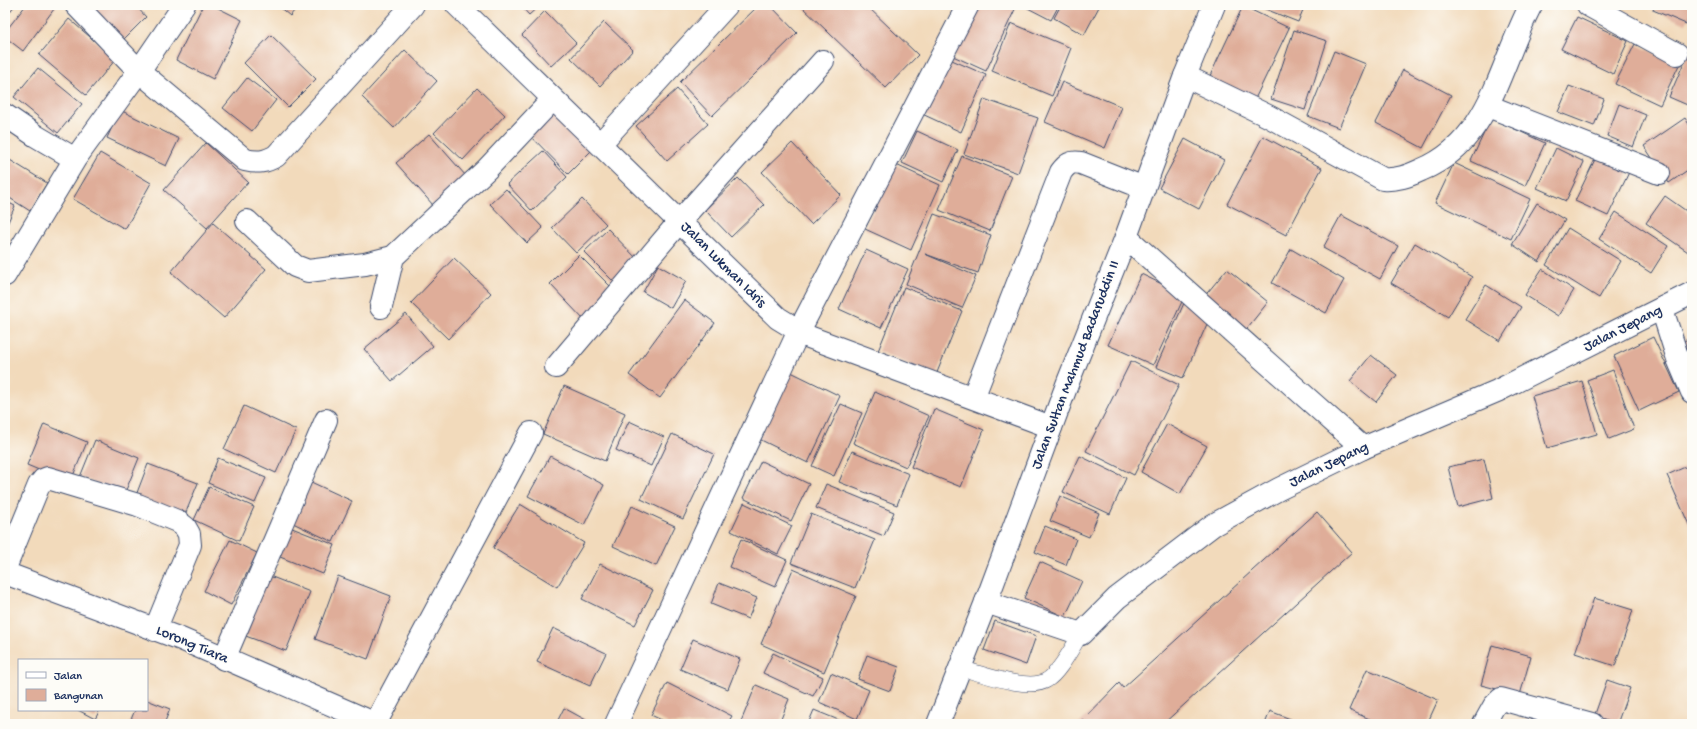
<svg xmlns="http://www.w3.org/2000/svg" width="1697" height="729" viewBox="0 0 1697 729" font-family="'Gochi Hand',sans-serif">
<style>
.building{fill:#dfad99}
.lines{fill:none;stroke-linecap:round;stroke-linejoin:round}
.lane-casing{stroke:#3b496c;stroke-width:16}
.street-casing{stroke:#3b496c;stroke-width:24}
.secondary-casing{stroke:#3b496c;stroke-width:24}
.highway-casing{stroke:#3b496c;stroke-width:24}
.lane{stroke:#fff;stroke-width:15}
.street{stroke:#fff;stroke-width:22}
.secondary{stroke:#fff;stroke-width:22}
.highway{stroke:#fff;stroke-width:22}
.labels{text-anchor:middle;dominant-baseline:central;stroke-width:3;stroke-linejoin:round;paint-order:stroke}
.street-label{font-size:15px;fill:#1b2f5e;stroke:#fdfcf7}
</style>
<rect width="100%" height="100%" fill="#fdfcf7"/>
<filter id="ink" filterUnits="userSpaceOnUse"><feTurbulence type="fractalNoise" baseFrequency=".025" numOctaves="2"/><feDisplacementMap in="SourceGraphic" scale="8" xChannelSelector="R" yChannelSelector="G"/><feConvolveMatrix kernelMatrix="1 2 1 2 8 2 1 2 1" color-interpolation-filters="sRGB"/></filter>
<filter id="wash" filterUnits="userSpaceOnUse"><feTurbulence type="fractalNoise" baseFrequency=".012" numOctaves="4" result="noise"/><feDisplacementMap in="SourceGraphic" scale="16" xChannelSelector="R" yChannelSelector="G"/><feGaussianBlur stdDeviation="0.9" result="paint"/><feColorMatrix in="noise" values="0 0 0 0 0 0 0 0 0 0 0 0 0 0 0 0 0 1.4 0 .05"/><feComposite in="paint" operator="in"/></filter>
<g filter="url(#wash)">
<rect width="100%" height="100%" fill="#f2dabb"/>
<g id="blocks">
<path class="building" d="M 5,5 L 15,5 L 5,18 Z
M 26,5 L 57,5 L 23,51 L 5,37 L 5,32 Z
M 96,5 L 135,5 L 146,17 L 123,40 L 92,9 Z
M 203,5 L 212,5 L 242,20 L 213,79 L 176,60 Z
M 277,5 L 299,5 L 290,16 Z
M 520,5 L 540,5 L 529,15 Z
M 759,5 L 770,5 L 797,33 L 712,116 L 680,82 Z
M 800,5 L 866,5 L 918,55 L 886,88 Z
M 977,5 L 1017,5 L 986,71 L 953,56 Z
M 1022,5 L 1059,5 L 1051,20 Z
M 1061,5 L 1100,5 L 1084,35 L 1054,18 Z
M 1255,5 L 1305,5 L 1298,22 Z
M 1655,5 L 1692,5 L 1692,11 L 1686,24 L 1653,10 Z
M 1243,6 L 1289,28 L 1254,101 L 1208,80 Z
M 545,11 L 576,43 L 551,66 L 522,35 Z
M 1577,17 L 1628,41 L 1613,74 L 1561,49 Z
M 69,19 L 116,59 L 86,95 L 39,55 Z
M 604,22 L 633,50 L 600,86 L 571,58 Z
M 1011,23 L 1071,48 L 1052,96 L 992,71 Z
M 1294,30 L 1327,41 L 1305,110 L 1271,99 Z
M 271,35 L 316,79 L 288,107 L 244,63 Z
M 1635,44 L 1679,65 L 1660,105 L 1615,84 Z
M 1692,44 L 1692,107 L 1669,97 Z
M 405,50 L 437,81 L 394,128 L 362,97 Z
M 1334,51 L 1366,64 L 1339,128 L 1308,116 Z
M 945,57 L 986,75 L 961,132 L 920,113 Z
M 38,68 L 82,104 L 58,133 L 14,97 Z
M 1403,70 L 1451,95 L 1423,148 L 1376,123 Z
M 247,78 L 276,100 L 252,131 L 223,108 Z
M 1062,82 L 1122,107 L 1105,148 L 1045,122 Z
M 1569,86 L 1604,99 L 1594,126 L 1558,112 Z
M 477,88 L 505,115 L 463,160 L 434,133 Z
M 677,89 L 708,124 L 667,161 L 636,126 Z
M 984,99 L 1038,118 L 1018,173 L 964,154 Z
M 1619,104 L 1646,115 L 1633,147 L 1607,136 Z
M 552,105 L 594,148 L 568,174 L 526,131 Z
M 120,110 L 179,139 L 166,166 L 107,138 Z
M 1491,118 L 1545,143 L 1525,186 L 1471,161 Z
M 1685,118 L 1692,129 L 1692,167 L 1669,183 L 1644,146 Z
M 917,131 L 958,150 L 943,182 L 902,163 Z
M 429,134 L 466,176 L 433,205 L 396,163 Z
M 1263,136 L 1322,168 L 1286,235 L 1227,204 Z
M 1185,139 L 1224,160 L 1199,209 L 1159,188 Z
M 206,143 L 248,182 L 207,228 L 164,190 Z
M 792,143 L 841,195 L 811,224 L 762,172 Z
M 1556,148 L 1584,162 L 1566,201 L 1537,188 Z
M 543,151 L 567,177 L 532,211 L 507,184 Z
M 1599,151 L 1632,166 L 1608,216 L 1575,201 Z
M 100,153 L 151,183 L 125,229 L 73,199 Z
M 962,156 L 1012,176 L 990,231 L 939,210 Z
M 5,157 L 47,183 L 30,211 L 5,195 Z
M 1454,163 L 1530,199 L 1511,239 L 1435,203 Z
M 894,164 L 940,185 L 911,250 L 865,229 Z
M 738,178 L 764,205 L 731,237 L 705,210 Z
M 506,189 L 543,228 L 527,243 L 490,204 Z
M 1665,196 L 1692,215 L 1691,254 L 1646,223 Z
M 582,199 L 606,224 L 576,253 L 552,228 Z
M 5,201 L 15,206 L 5,229 Z
M 1537,203 L 1565,220 L 1539,262 L 1512,244 Z
M 1616,212 L 1668,246 L 1651,273 L 1599,239 Z
M 934,214 L 991,235 L 978,273 L 925,254 L 976,276 L 962,308 L 906,284 Z
M 1341,215 L 1398,246 L 1380,279 L 1323,248 Z
M 213,223 L 266,269 L 224,318 L 171,272 Z
M 1568,228 L 1621,261 L 1599,298 L 1546,265 Z
M 608,229 L 639,261 L 616,284 L 584,252 Z
M 1415,243 L 1472,277 L 1448,317 L 1391,283 Z
M 1291,249 L 1344,280 L 1326,313 L 1272,283 Z
M 866,250 L 908,269 L 881,328 L 839,309 Z
M 579,255 L 615,291 L 585,321 L 550,284 Z
M 454,258 L 491,293 L 448,339 L 411,303 Z
M 658,265 L 686,281 L 671,308 L 643,292 Z
M 1227,269 L 1268,302 L 1244,332 L 1203,298 Z
M 1542,269 L 1574,290 L 1558,316 L 1525,295 Z
M 1141,274 L 1185,295 L 1153,365 L 1108,345 Z
M 1486,285 L 1521,307 L 1500,341 L 1465,319 Z
M 904,287 L 962,311 L 936,375 L 878,351 Z
M 684,300 L 715,323 L 660,398 L 629,375 Z
M 1184,303 L 1211,315 L 1183,378 L 1156,367 Z
M 406,314 L 433,346 L 392,381 L 364,349 Z
M 1653,337 L 1679,392 L 1639,411 L 1614,356 Z
M 1692,337 L 1692,362 L 1682,342 Z
M 1371,355 L 1397,375 L 1376,402 L 1350,381 Z
M 1131,361 L 1179,385 L 1134,475 L 1086,451 Z
M 1613,370 L 1634,429 L 1609,439 L 1587,380 Z
M 791,372 L 840,396 L 808,463 L 759,439 Z
M 1582,381 L 1597,434 L 1547,448 L 1532,396 Z
M 564,386 L 625,413 L 605,461 L 543,434 Z
M 875,392 L 929,416 L 906,467 L 853,443 Z
M 841,404 L 862,413 L 834,476 L 812,466 Z
M 244,406 L 296,430 L 276,473 L 224,449 Z
M 934,409 L 984,430 L 961,487 L 911,467 Z
M 629,421 L 664,437 L 651,466 L 616,450 Z
M 44,424 L 87,442 L 70,483 L 27,465 Z
M 1167,424 L 1207,446 L 1180,494 L 1141,472 Z
M 672,434 L 714,454 L 683,519 L 641,499 Z
M 95,440 L 139,458 L 124,495 L 80,477 Z
M 852,451 L 909,474 L 897,505 L 839,482 Z
M 550,456 L 604,485 L 584,525 L 528,496 Z
M 1080,456 L 1126,478 L 1110,514 L 1063,492 Z
M 218,458 L 266,478 L 255,503 L 208,483 Z
M 1484,459 L 1493,498 L 1458,507 L 1448,467 Z
M 761,461 L 809,484 L 791,521 L 743,498 Z
M 148,464 L 198,483 L 184,517 L 135,498 Z
M 1692,464 L 1692,524 L 1689,525 L 1667,475 Z
M 311,482 L 352,501 L 333,542 L 293,523 Z
M 826,484 L 894,512 L 884,536 L 816,508 Z
M 209,487 L 254,507 L 239,541 L 194,520 Z
M 1060,496 L 1099,513 L 1089,537 L 1050,521 Z
M 744,503 L 792,526 L 778,554 L 731,531 Z
M 520,504 L 584,543 L 557,587 L 493,548 Z
M 632,506 L 675,526 L 656,566 L 613,546 Z
M 1317,512 L 1352,552 L 1163,724 L 1079,724 L 1119,683 L 1123,688 Z
M 811,514 L 875,540 L 855,588 L 791,563 Z
M 287,526 L 335,545 L 323,574 L 275,555 Z
M 1045,526 L 1076,539 L 1066,565 L 1035,552 Z
M 741,539 L 787,560 L 775,587 L 729,567 Z
M 230,540 L 257,553 L 231,605 L 204,591 Z
M 1040,562 L 1082,581 L 1065,617 L 1024,598 Z
M 600,564 L 653,590 L 635,625 L 582,599 Z
M 793,569 L 856,596 L 824,672 L 761,644 Z
M 267,575 L 310,592 L 286,651 L 243,635 Z
M 338,576 L 391,596 L 368,659 L 315,639 Z
M 719,583 L 757,598 L 748,619 L 711,604 Z
M 1594,598 L 1633,610 L 1615,666 L 1575,653 Z
M 995,621 L 1036,636 L 1026,665 L 984,650 Z
M 553,628 L 606,653 L 590,686 L 537,662 Z
M 693,639 L 740,659 L 728,689 L 680,669 Z
M 1492,645 L 1531,656 L 1520,695 L 1481,685 Z
M 773,653 L 823,677 L 813,696 L 763,673 Z
M 867,655 L 899,667 L 890,691 L 858,679 Z
M 1367,669 L 1438,700 L 1427,724 L 1381,724 L 1349,710 Z
M 831,673 L 869,690 L 857,719 L 819,702 Z
M 1607,680 L 1630,688 L 1617,724 L 1594,717 Z
M 667,683 L 732,716 L 727,724 L 670,724 L 651,715 Z
M 756,685 L 789,699 L 779,724 L 740,724 Z
M 147,700 L 170,709 L 164,724 L 129,724 L 135,710 L 147,710 Z
M 564,708 L 586,720 L 584,724 L 556,724 Z
M 78,710 L 100,710 L 95,719 Z
M 814,710 L 841,721 L 840,724 L 808,724 Z
M 1270,711 L 1303,724 L 1265,724 Z"/>
</g>
</g>
<g filter="url(#ink)">
<use href="#blocks" fill-opacity="0" stroke="#3b496c" stroke-width="1"/>
<g class="lines">
<defs>
<path id="lane" d="M 960,668 C 980,673 1029,692 1047,680 C 1060,672 1072,647 1081,634"/>
<path id="street" d="M 76,5 L 139,71 L 184,5
M 457,5 L 778,318 L 809,337 L 1051,427
M 1588,5 L 1677,54
M 1185,76 L 1268,116 L 1383,179 C 1397,180 1408,176 1421,170 C 1491,141 1499,65 1531,5
M 1488,106 L 1659,173
M 5,115 L 36,136 L 75,159
M 600,144 L 727,5
M 247,221 L 295,266 L 308,271 L 365,264 L 393,257 L 487,169 L 553,99
M 1126,237 L 1363,448
M 5,275 L 75,159 L 139,71 L 245,160 C 258,163 265,162 276,156 L 413,5
M 381,307 L 393,257
M 1662,309 L 1678,359 L 1692,392
M 556,367 L 679,222 L 823,61
M 973,398 L 1061,172 C 1067,164 1071,161 1081,163 L 1144,188
M 5,568 L 39,485 L 43,480 L 48,478 L 138,505 L 177,521 L 185,527 L 189,534 L 190,545 L 155,630
M 5,573 L 181,639 L 376,724
M 224,659 L 326,420
M 375,724 L 531,433
M 616,724 L 798,333 L 968,5
M 1484,724 L 1494,706 L 1501,699 L 1592,724"/>
<path id="secondary" d="M 986,602 L 1081,634 L 1117,598 L 1213,525 L 1279,489 L 1363,448 L 1497,391 L 1692,293"/>
<path id="highway" d="M 938,724 L 986,602 L 1068,382 L 1126,237 L 1185,76 L 1214,5"/>
</defs>
<use href="#lane" class="lane-casing"/>
<use href="#street" class="street-casing"/>
<use href="#secondary" class="secondary-casing"/>
<use href="#highway" class="highway-casing"/>
<use href="#lane" class="lane"/>
<use href="#street" class="street"/>
<use href="#secondary" class="secondary"/>
<use href="#highway" class="highway"/>
</g>
</g>
<g class="labels">
<g class="street-label">
<text transform="translate(723 265) rotate(45)">Jalan Lukman Idris</text>
<text transform="translate(1623 329) rotate(-27)">Jalan Jepang</text>
<text transform="translate(1076 365) rotate(-69)">Jalan Sultan Mahmud Badaruddin II</text>
<text transform="translate(1329 465) rotate(-26)">Jalan Jepang</text>
<text transform="translate(192 645) rotate(23)">Lorong Tiara</text>
</g>
</g>
<rect width="1697" height="729" fill="none" stroke="#fdfcf7" stroke-width="20"/>
<rect x="18" y="659" width="130" height="52" fill="#fdfcf7" stroke="#a3aaba"/>
<rect x="26" y="672" width="20" height="6" fill="#ffffff" stroke="#a3aaba"/>
<text x="54" y="679" font-size="12" fill="#1b2f5e">Jalan</text>
<rect x="26" y="689" width="20" height="12" fill="#dfad99" stroke="#a3aaba"/>
<text x="54" y="699" font-size="12" fill="#1b2f5e">Bangunan</text>
</svg>
